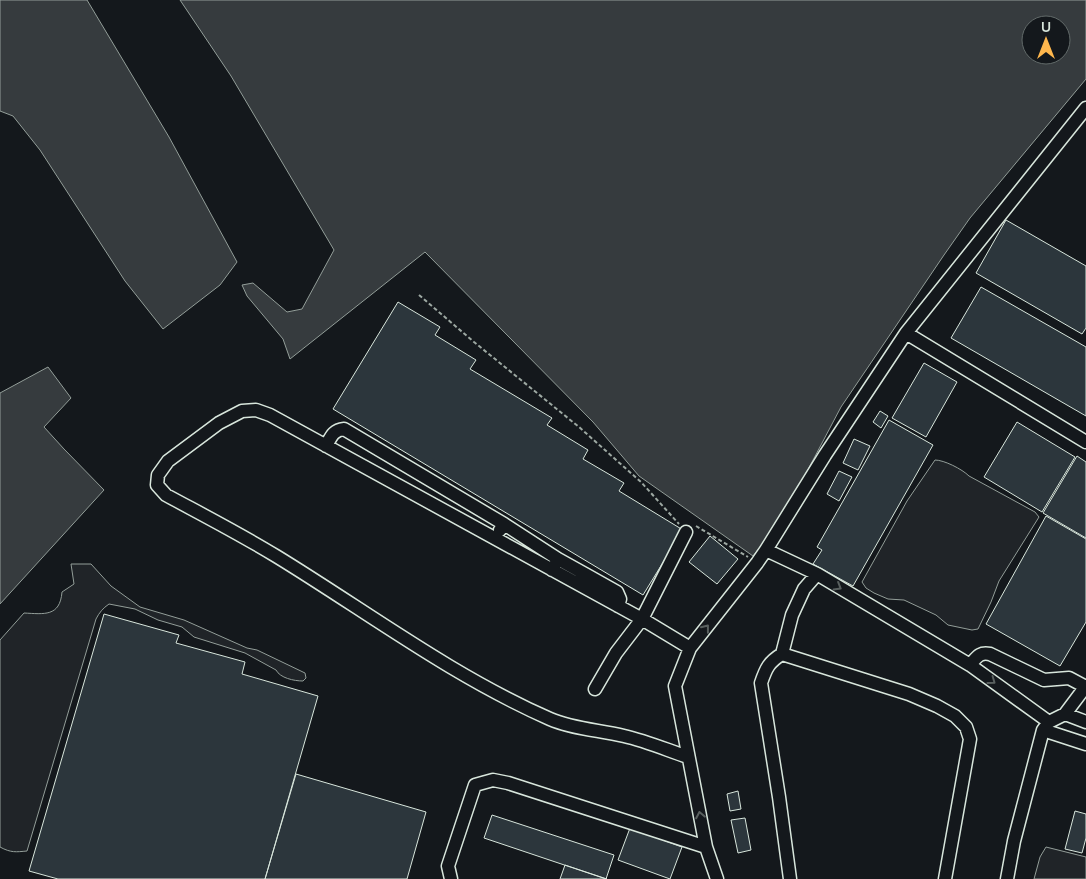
<svg xmlns="http://www.w3.org/2000/svg" width="1086" height="879" viewBox="0 0 1086 879" font-family="Manrope,sans-serif">
<style>
.green{fill:#202428;stroke:#939e99}
.water{fill:#363b3e;stroke:#939e99;fill-rule:evenodd}
.building{fill:#2c363c;stroke:#d8e6dc}
.lines{fill:none;stroke-linecap:round;stroke-linejoin:round}
.minor-casing{stroke:#d8e6dc;stroke-width:15}
.path{stroke:#9da8a2;stroke-width:2;stroke-dasharray:4 2.5;stroke-linecap:butt}
.minor{stroke:#14181c;stroke-width:12}
.oneway{stroke:#59605f}
</style>
<rect width="100%" height="100%" fill="#14181c"/>
<path class="green" d="M 935,460 C 944,460 962,469 969,476 L 1035,512 L 1039,517 L 999,581 L 991,602 L 978,629 L 972,630 L 948,625 L 936,615 L 904,600 L 888,599 L 874,593 L 866,588 L 862,582 L 907,501 Z
M 71,564 L 91,564 L 111,586 L 140,607 L 184,620 L 247,648 L 257,650 L 305,673 L 306,678 L 303,681 C 294,681 280,678 276,670 L 245,653 L 194,637 L 182,627 L 158,620 L 135,609 L 109,604 C 103,608 99,613 96,619 L 27,851 C 16,852 11,853 0,847 L 0,640 L 24,613 C 44,614 60,617 62,592 L 74,584 Z
M 1046,847 L 1086,857 L 1086,879 L 1034,879 L 1040,857 Z"/>
<path class="water" d="M 0,0 L 87,0 L 169,137 L 237,262 L 220,285 L 163,329 L 125,281 L 40,150 L 13,116 L 0,111 Z
M 180,0 L 1086,0 L 1086,79 L 970,218 L 944,255 L 841,407 L 783,517 L 753,556 L 639,476 L 593,422 L 425,252 L 290,359 L 283,339 L 247,296 L 242,285 L 253,283 L 287,312 L 302,309 L 334,250 L 231,76 ZM 1031,25 L 1061,25 L 1061,55 L 1031,55 Z
M 48,367 L 71,398 L 44,427 L 64,449 L 104,490 L 0,604 L 0,393 Z"/>
<path class="building" d="M 1006,220 L 1086,266 L 1086,328 L 1082,334 L 976,273 Z
M 981,287 L 1086,347 L 1086,416 L 951,338 Z
M 398,302 L 440,327 L 435,335 L 476,360 L 470,369 L 552,418 L 547,425 L 588,450 L 583,459 L 624,483 L 619,491 L 683,530 L 643,595 L 333,409 Z
M 924,363 L 957,382 L 926,437 L 892,418 Z
M 880,411 L 888,416 L 881,428 L 873,422 Z
M 889,420 L 933,445 L 853,586 L 813,564 L 822,550 L 817,547 Z
M 1017,422 L 1075,457 L 1042,512 L 984,477 Z
M 854,439 L 870,446 L 858,470 L 843,463 Z
M 1077,456 L 1086,462 L 1086,538 L 1043,513 Z
M 839,471 L 852,477 L 839,501 L 827,494 Z
M 1046,516 L 1086,539 L 1086,622 L 1060,666 L 986,624 Z
M 710,536 L 738,559 L 717,584 L 689,562 Z
M 104,614 L 179,635 L 176,643 L 245,662 L 242,674 L 318,696 L 265,879 L 58,879 L 29,871 Z
M 296,774 L 426,812 L 407,879 L 265,879 Z
M 738,791 L 741,809 L 730,811 L 727,794 Z
M 1075,811 L 1086,814 L 1086,838 L 1082,853 L 1065,849 Z
M 492,815 L 614,855 L 606,879 L 484,838 Z
M 745,818 L 751,850 L 738,853 L 731,820 Z
M 630,828 L 682,847 L 670,879 L 618,860 Z
M 565,865 L 607,879 L 560,879 Z"/>
<g class="lines">
<defs>
<path id="minor" d="M 906,333 L 1086,108
M 326,446 C 331,437 333,430 344,429 L 504,524
M 500,530 L 504,524 L 558,559 L 552,570
M 766,550 L 825,455 L 906,333 L 1086,442
M 558,559 L 585,574
M 577,583 L 585,574 L 617,592 L 620,599 L 618,606
M 782,654 L 792,615 L 804,589 L 817,574
M 970,665 C 977,657 979,652 990,654 L 1044,680 L 1069,678 L 1086,687
M 595,689 L 616,653 L 642,619 L 686,532
M 1065,714 L 1086,686
M 1049,722 L 1065,714 L 1086,722
M 1043,730 L 1086,744
M 688,757 C 667,750 646,741 624,736 C 599,730 573,729 550,719 C 452,676 366,611 276,556 C 240,534 203,515 166,495 L 157,485 L 158,475 L 168,461 L 219,423 L 242,411 L 256,410 L 270,415 L 642,619 L 690,648
M 451,879 L 448,866 L 475,785 L 493,780 L 508,783 L 706,847
M 717,879 L 706,847 L 675,686 L 690,648 L 757,563 L 766,550 L 817,574 L 970,665 L 1049,722 L 1043,730 L 1014,841 L 1007,879
M 790,879 L 779,797 L 761,683 C 766,668 769,662 782,654 L 909,694 L 937,706 L 955,716 L 966,727 L 970,739 L 945,879"/>
</defs>
<use href="#minor" class="minor-casing"/>
<path class="path" d="M 419,295 L 474,342 L 579,427 L 641,482 L 679,524
M 696,526 L 748,557"/>
<use href="#minor" class="minor"/>
</g>
<defs><path id="oneway-chevron" d="M-2-3.5L2.5 0L-2 3.5" fill="none" stroke-width="1.6" stroke-linecap="round" stroke-linejoin="round" transform="scale(1.25)"/></defs>
<g class="oneway">
<use href="#oneway-chevron" transform="translate(838 587) rotate(31)"/>
<use href="#oneway-chevron" transform="translate(706 628) rotate(-52)"/>
<use href="#oneway-chevron" transform="translate(992 681) rotate(36)"/>
<use href="#oneway-chevron" transform="translate(700 815) rotate(-101)"/>
</g>
<g transform="translate(1046 40)"><circle r="24" fill="#14181c" stroke="#626a69"/>
<path d="M0-4L9 19L0 12L-9 19Z" fill="#ffb74d"/>
<text y="-8" font-size="14" font-weight="bold" text-anchor="middle" fill="#d8e6dc">U</text>
</g>
</svg>
